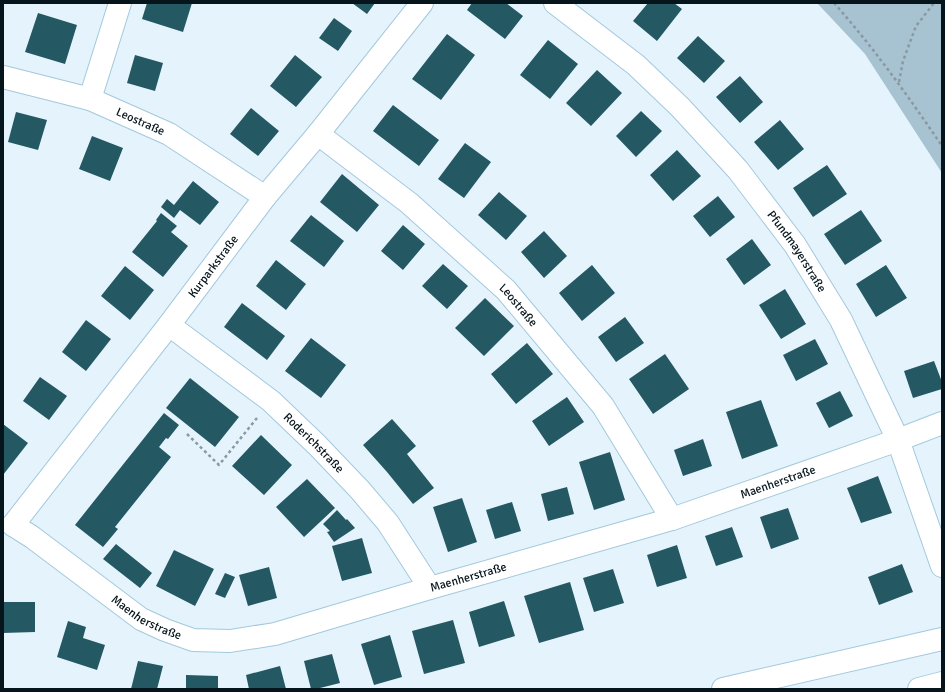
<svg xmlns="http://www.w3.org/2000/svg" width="945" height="692" viewBox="0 0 945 692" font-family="Signika,sans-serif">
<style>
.green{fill:#a7c3d2}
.building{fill:#245863}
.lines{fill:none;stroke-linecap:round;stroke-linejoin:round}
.minor-casing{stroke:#a3c8dd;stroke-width:24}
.motorway-casing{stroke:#a3c8dd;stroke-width:24}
.path{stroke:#8a98a0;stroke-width:2.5;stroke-dasharray:3 3;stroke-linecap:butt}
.minor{stroke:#fff;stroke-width:22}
.motorway{stroke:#fff;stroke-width:22}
.labels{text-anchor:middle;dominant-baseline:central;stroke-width:4;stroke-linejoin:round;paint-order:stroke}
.street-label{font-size:12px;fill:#06141b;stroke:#e5f4fc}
</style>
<rect width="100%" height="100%" fill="#e5f4fc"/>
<path class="green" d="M 817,3 L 942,3 L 942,173 L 865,54 Z"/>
<path class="building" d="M 147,3 L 192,3 L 183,32 L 142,19 Z
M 352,3 L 375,3 L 367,14 Z
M 472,3 L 506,3 L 523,16 L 505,39 L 467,10 Z
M 648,3 L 674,3 L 682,9 L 657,41 L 633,21 Z
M 38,13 L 77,25 L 65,64 L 25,52 Z
M 334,18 L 352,31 L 338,51 L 319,38 Z
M 447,34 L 475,55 L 441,100 L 412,79 Z
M 698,36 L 725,61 L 704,83 L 677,58 Z
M 548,40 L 578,64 L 550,99 L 520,75 Z
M 135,55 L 163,63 L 155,91 L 127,83 Z
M 295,55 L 322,77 L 296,107 L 270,86 Z
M 597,70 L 622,93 L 591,126 L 566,103 Z
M 740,76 L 763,102 L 740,123 L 716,97 Z
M 393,105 L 439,140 L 419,166 L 373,131 Z
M 251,108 L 279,131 L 258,156 L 230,134 Z
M 641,111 L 662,131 L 636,157 L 616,136 Z
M 16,112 L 47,120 L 38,150 L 8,142 Z
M 780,120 L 804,149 L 778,170 L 754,142 Z
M 92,136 L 123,148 L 110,181 L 79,169 Z
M 465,143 L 491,162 L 464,198 L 438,179 Z
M 677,150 L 701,176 L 673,201 L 650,175 Z
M 827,165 L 847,194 L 813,217 L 793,188 Z
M 342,174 L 379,205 L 357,232 L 320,202 Z
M 193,181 L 219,202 L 200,225 L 180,210 L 174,218 L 161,207 L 167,199 L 174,205 Z
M 499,192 L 527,216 L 506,240 L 478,215 Z
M 718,196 L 735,217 L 710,237 L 693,216 Z
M 861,210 L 882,241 L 845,265 L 824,234 Z
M 161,213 L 177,226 L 171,232 L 188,246 L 163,277 L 132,252 L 157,221 L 156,220 Z
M 311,215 L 344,241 L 324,267 L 290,241 Z
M 403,225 L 425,244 L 403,270 L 381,251 Z
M 544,231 L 567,256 L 544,278 L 521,252 Z
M 752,239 L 771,265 L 744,285 L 726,259 Z
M 276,260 L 306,284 L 286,310 L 256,286 Z
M 443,264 L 468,286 L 447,309 L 422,286 Z
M 592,265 L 615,293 L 582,321 L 559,293 Z
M 886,265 L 907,298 L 876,317 L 856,284 Z
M 125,266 L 154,290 L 130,320 L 101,296 Z
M 785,289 L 806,324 L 781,339 L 759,305 Z
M 485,298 L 514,326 L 484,356 L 455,328 Z
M 242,303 L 285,336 L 267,360 L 224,327 Z
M 625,317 L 644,343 L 616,362 L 598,337 Z
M 86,320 L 111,339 L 86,371 L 62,352 Z
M 311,338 L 346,365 L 321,398 L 285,371 Z
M 815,339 L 828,364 L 796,381 L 783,355 Z
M 527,343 L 553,374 L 516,404 L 491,374 Z
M 665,354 L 689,389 L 653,414 L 629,379 Z
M 934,361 L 942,382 L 942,389 L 913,398 L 904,371 Z
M 40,377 L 67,396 L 49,420 L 23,401 Z
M 190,378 L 239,417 L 215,447 L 166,408 Z
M 840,391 L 853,416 L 829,428 L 816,403 Z
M 567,397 L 584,422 L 549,446 L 532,421 Z
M 761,400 L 778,446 L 742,459 L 726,412 Z
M 164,413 L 179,425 L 168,439 L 166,438 L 159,447 L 171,457 L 115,527 L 118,529 L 103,547 L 75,525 Z
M 392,419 L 416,446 L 407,454 L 434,488 L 413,504 L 387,472 L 363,445 Z
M 3,424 L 28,443 L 3,475 Z
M 261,435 L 292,465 L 264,495 L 232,466 Z
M 703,439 L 712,466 L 683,476 L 674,450 Z
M 610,452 L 625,500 L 594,510 L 579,462 Z
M 878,476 L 892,513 L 861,523 L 847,488 Z
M 307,479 L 335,508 L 304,537 L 276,507 Z
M 567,487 L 574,514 L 548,521 L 541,494 Z
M 462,498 L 477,542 L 448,552 L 433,507 Z
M 512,502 L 521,531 L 495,539 L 486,510 Z
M 788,508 L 799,539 L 771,549 L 760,517 Z
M 337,510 L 346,520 L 347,519 L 355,528 L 334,542 L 327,532 L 330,531 L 323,524 Z
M 732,527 L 743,557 L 716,566 L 705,536 Z
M 362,538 L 372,573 L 342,581 L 332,546 Z
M 116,544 L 152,573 L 140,588 L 103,559 Z
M 677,545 L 687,578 L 657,587 L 647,555 Z
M 174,550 L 214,569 L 195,606 L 156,586 Z
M 902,564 L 913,592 L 879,605 L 868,577 Z
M 269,567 L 277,598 L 248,606 L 239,575 Z
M 613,569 L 624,603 L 594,612 L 583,578 Z
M 225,573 L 235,577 L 225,598 L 215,594 Z
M 570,582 L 584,630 L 539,643 L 524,596 Z
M 504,601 L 515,636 L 479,647 L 469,612 Z
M 3,602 L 35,602 L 35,632 L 3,633 Z
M 453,620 L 465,663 L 424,674 L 412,631 Z
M 68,621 L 86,627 L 83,638 L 105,645 L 97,670 L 57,657 Z
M 390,635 L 402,677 L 374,685 L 361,644 Z
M 332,654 L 340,683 L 316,689 L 311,689 L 304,661 Z
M 138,661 L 163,666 L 157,689 L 131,689 Z
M 280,666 L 286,689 L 249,689 L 246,675 Z
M 186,675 L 218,676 L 218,689 L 186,689 Z"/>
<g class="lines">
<defs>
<g id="minor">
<path id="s1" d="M 555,3 L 636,65 L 680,107 L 738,170 L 795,245 L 841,320 L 898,440 L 942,566"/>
<path id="s2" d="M 3,77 L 90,99 L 169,134 L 265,197"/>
<path d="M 90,99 L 120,3"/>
<path id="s3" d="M 318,134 L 409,203 L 506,290 L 603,406 L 672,519"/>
<path id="s4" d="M 169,325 L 271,401 L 317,445 L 360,490 L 388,523 L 430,588"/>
<path id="s5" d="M 13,525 L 32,537 L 141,619 L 165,630 L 193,640 L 230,641 L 275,634 L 430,588 L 672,519 L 898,440 L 942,423"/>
<path id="s6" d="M 13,525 L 169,325 L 265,197 L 318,134 L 422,3"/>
</g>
<path id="motorway" d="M 723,689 L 942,639
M 919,689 L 942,683"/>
</defs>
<use href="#minor" class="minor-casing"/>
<use href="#motorway" class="motorway-casing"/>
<path class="path" d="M 834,3 C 874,48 908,96 942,146
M 899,82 L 903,61 L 916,26 L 934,3
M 187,434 L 219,465 L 257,418"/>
<use href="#minor" class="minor"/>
<use href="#motorway" class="motorway"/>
</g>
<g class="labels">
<g class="street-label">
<text stroke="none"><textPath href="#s2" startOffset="145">Leostraße</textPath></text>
<text stroke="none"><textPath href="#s1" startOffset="349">Pfundmayerstraße</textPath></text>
<text stroke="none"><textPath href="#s6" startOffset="327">Kurparkstraße</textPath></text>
<text stroke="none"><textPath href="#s3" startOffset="264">Leostraße</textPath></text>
<text stroke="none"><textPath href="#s4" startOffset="187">Roderichstraße</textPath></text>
<text stroke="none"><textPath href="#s5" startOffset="823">Maenherstraße</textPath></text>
<text stroke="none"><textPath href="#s5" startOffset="499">Maenherstraße</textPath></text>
<text stroke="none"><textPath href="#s5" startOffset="163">Maenherstraße</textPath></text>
</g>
</g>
<rect width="945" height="692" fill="none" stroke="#06141b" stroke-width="8"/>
</svg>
